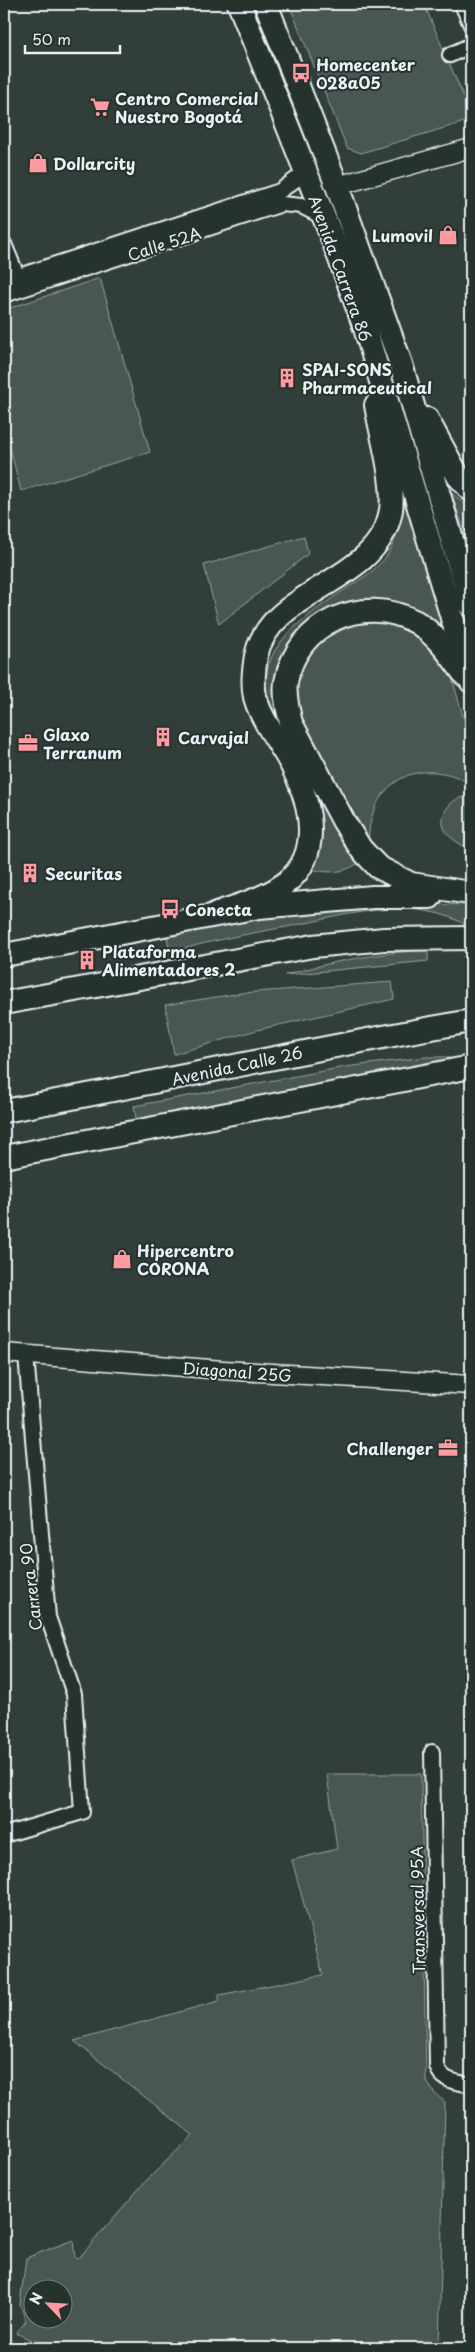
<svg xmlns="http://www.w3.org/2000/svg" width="475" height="2352" viewBox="0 0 475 2352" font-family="'Playpen Sans',sans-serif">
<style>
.green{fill:#495651;stroke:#98a4a4;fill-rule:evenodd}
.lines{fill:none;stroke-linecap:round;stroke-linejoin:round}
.minor-casing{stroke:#e8f1f8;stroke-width:18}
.tertiary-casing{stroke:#e8f1f8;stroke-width:21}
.primary-casing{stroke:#e8f1f8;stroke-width:26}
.minor{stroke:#26332d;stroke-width:14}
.tertiary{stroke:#26332d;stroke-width:18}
.primary{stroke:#26332d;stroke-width:22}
.labels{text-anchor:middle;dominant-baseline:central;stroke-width:4;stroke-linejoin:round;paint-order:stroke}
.poi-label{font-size:16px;font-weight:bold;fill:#e8f1f8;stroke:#26332d;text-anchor:start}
.street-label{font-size:16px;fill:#e8f1f8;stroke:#26332d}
</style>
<rect width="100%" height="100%" fill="#323e39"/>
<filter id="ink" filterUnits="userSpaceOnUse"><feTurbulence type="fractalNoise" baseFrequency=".02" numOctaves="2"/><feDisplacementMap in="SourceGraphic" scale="10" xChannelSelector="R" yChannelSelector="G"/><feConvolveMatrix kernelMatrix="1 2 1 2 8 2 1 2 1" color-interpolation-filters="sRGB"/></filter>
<g filter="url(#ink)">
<path class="green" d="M 289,4 L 424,4 L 471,114 L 471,120 L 361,153 L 347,148 Z
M 100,278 L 150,452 L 21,491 L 4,425 L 4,310 Z
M 403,488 L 444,634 L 411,611 L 307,631 L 284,735 C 238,659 289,628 347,588 C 362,579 378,569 388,554 C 400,534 402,511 403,488 Z
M 451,492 L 471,510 L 471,551 Z
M 304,536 L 308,554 L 219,624 L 204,565 Z
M 367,623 L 393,624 L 420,635 L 446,666 L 453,681 L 471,745 L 471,786 C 461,777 448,773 435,772 C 393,768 366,804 369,844 L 298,727 L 293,695 L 301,664 L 321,640 L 351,626 Z
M 307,773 L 359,863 C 342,874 328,873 310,869 L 320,836 L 320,816 Z
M 468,796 L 471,797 L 471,850 C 463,845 450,840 445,830 C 437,814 452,797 468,796 Z
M 365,903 L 471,905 L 471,928 C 414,892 346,916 286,927 C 247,934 207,941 170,953 L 167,937 L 4,967 L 4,961 L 172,928 Z
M 428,950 L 428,961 L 285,975 C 332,961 379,953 428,950 Z
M 392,982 L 394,999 L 257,1030 L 174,1054 L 165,1005 L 242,993 Z
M 426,1057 L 445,1057 L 465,1062 L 137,1123 L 134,1106 L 345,1067 Z
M 327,1774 L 421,1774 L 426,2080 L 435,2094 L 445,2102 L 439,2348 L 38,2348 L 29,2339 L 16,2333 L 26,2321 L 20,2304 L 26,2258 L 73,2240 L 75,2258 L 78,2259 L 143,2184 L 193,2135 L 74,2041 L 219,2001 L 219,1995 L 323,1975 L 292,1860 L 337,1849 ZM 32,2290 L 62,2290 L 62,2320 L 32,2320 Z"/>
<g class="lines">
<defs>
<path id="minor" d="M 462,4 L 471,25
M 450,55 L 471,45
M 4,244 L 21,285
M 4,281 L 280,191 L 306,172
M 4,295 L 282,204 L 301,206 L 323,217
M 432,1752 L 437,2066 C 441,2082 458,2082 471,2085
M 4,1835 L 82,1812 L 74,1694 L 48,1617 L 26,1355"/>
<path id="tertiary" d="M 337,186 L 471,148
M 4,1353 L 223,1370 L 471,1385"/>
<path id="primary" d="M 239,4 L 333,240 L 365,328 L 471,681
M 266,4 L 337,186 L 401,364 L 471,605
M 427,419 L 458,476 L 471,490
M 465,675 C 452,657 436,634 416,622 C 363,593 297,622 286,682 C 284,696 288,710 291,723 L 344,822 L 361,849 L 378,867 L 411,884 L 471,893
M 215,914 C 239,905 267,898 287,882 C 322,853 311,806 294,770 C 283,746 262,723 255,697 C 252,683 254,669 256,656 C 270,587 379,585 391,510 C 395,481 381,435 376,405
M 4,955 L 259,907 L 373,897 L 430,897
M 4,1003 L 313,946 L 384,939 L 471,938
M 4,1111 C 160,1082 315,1048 471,1021
M 4,1157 L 471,1067"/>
</defs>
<use href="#minor" class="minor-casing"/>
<use href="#tertiary" class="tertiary-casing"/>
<use href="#primary" class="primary-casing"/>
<use href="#minor" class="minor"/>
<use href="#tertiary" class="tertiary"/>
<use href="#primary" class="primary"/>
</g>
</g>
<defs>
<symbol id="bus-bare" viewBox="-9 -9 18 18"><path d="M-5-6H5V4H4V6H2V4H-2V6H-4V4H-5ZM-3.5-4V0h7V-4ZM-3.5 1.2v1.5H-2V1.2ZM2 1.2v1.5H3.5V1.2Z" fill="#ff9aa2" stroke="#26332d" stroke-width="2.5" paint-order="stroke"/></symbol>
<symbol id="supermarket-bare" viewBox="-9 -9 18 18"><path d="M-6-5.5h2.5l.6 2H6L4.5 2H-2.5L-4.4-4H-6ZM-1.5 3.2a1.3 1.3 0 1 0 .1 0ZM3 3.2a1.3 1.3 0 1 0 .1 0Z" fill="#ff9aa2" stroke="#26332d" stroke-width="2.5" paint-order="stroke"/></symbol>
<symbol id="shop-bare" viewBox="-9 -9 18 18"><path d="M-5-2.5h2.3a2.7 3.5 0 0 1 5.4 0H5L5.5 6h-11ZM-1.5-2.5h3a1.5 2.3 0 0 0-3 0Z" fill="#ff9aa2" stroke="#26332d" stroke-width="2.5" paint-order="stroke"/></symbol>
<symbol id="building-bare" viewBox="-9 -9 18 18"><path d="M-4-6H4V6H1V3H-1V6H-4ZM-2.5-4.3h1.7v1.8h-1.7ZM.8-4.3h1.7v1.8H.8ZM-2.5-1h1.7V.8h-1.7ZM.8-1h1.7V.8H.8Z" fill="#ff9aa2" stroke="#26332d" stroke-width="2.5" paint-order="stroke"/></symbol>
<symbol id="office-bare" viewBox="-9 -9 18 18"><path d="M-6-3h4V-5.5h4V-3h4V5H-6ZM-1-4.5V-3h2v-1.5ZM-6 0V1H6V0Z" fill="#ff9aa2" stroke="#26332d" stroke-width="2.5" paint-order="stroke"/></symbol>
</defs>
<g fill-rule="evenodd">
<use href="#bus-bare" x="287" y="59" width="28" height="28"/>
<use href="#supermarket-bare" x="86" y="93" width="28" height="28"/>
<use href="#shop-bare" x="24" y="149" width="28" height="28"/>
<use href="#shop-bare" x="434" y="221" width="28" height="28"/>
<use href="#building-bare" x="273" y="364" width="28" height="28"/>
<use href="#building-bare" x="149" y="723" width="28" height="28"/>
<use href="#office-bare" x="14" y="729" width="28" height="28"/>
<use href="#building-bare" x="16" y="859" width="28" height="28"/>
<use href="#bus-bare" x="156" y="895" width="28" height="28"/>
<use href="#building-bare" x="73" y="946" width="28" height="28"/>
<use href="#shop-bare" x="108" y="1245" width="28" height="28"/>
<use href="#office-bare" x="434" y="1434" width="28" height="28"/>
</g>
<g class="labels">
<g class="poi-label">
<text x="316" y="64">Homecenter<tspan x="316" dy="18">028a05</tspan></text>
<text x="115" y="98">Centro Comercial<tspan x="115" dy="18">Nuestro Bogotá</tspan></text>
<text x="53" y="163">Dollarcity</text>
<text x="433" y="235" text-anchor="end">Lumovil</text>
<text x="302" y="369">SPAI-SONS<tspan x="302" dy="18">Pharmaceutical</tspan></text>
<text x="43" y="734">Glaxo<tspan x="43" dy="18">Terranum</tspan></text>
<text x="178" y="737">Carvajal</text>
<text x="45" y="873">Securitas</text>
<text x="185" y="909">Conecta</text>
<text x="102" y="951">Plataforma<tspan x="102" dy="18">Alimentadores 2</tspan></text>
<text x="137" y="1250">Hipercentro<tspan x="137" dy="18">CORONA</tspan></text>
<text x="433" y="1448" text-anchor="end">Challenger</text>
</g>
<g class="street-label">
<text transform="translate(164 243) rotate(-18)">Calle 52A</text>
<text transform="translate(341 268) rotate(70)">Avenida Carrera 86</text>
<text transform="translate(237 1065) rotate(-12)">Avenida Calle 26</text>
<text transform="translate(237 1371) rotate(4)">Diagonal 25G</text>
<text transform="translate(30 1587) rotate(-97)">Carrera 90</text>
<text transform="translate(417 1910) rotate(-91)">Transversal 95A</text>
</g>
</g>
<rect width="475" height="2352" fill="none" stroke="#26332d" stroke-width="20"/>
<rect x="10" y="10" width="455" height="2332" fill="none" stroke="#e8f1f8" stroke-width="2" filter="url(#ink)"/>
<g transform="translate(48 2304) rotate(295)"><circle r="24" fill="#26332d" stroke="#747f7e"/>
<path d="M0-4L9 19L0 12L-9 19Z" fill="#ff9aa2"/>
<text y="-8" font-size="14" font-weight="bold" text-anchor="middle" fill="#e8f1f8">N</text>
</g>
<path d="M25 45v8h95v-8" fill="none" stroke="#e8f1f8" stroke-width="2.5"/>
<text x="32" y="45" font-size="15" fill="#e8f1f8" stroke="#26332d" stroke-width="4" paint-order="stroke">50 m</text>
</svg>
